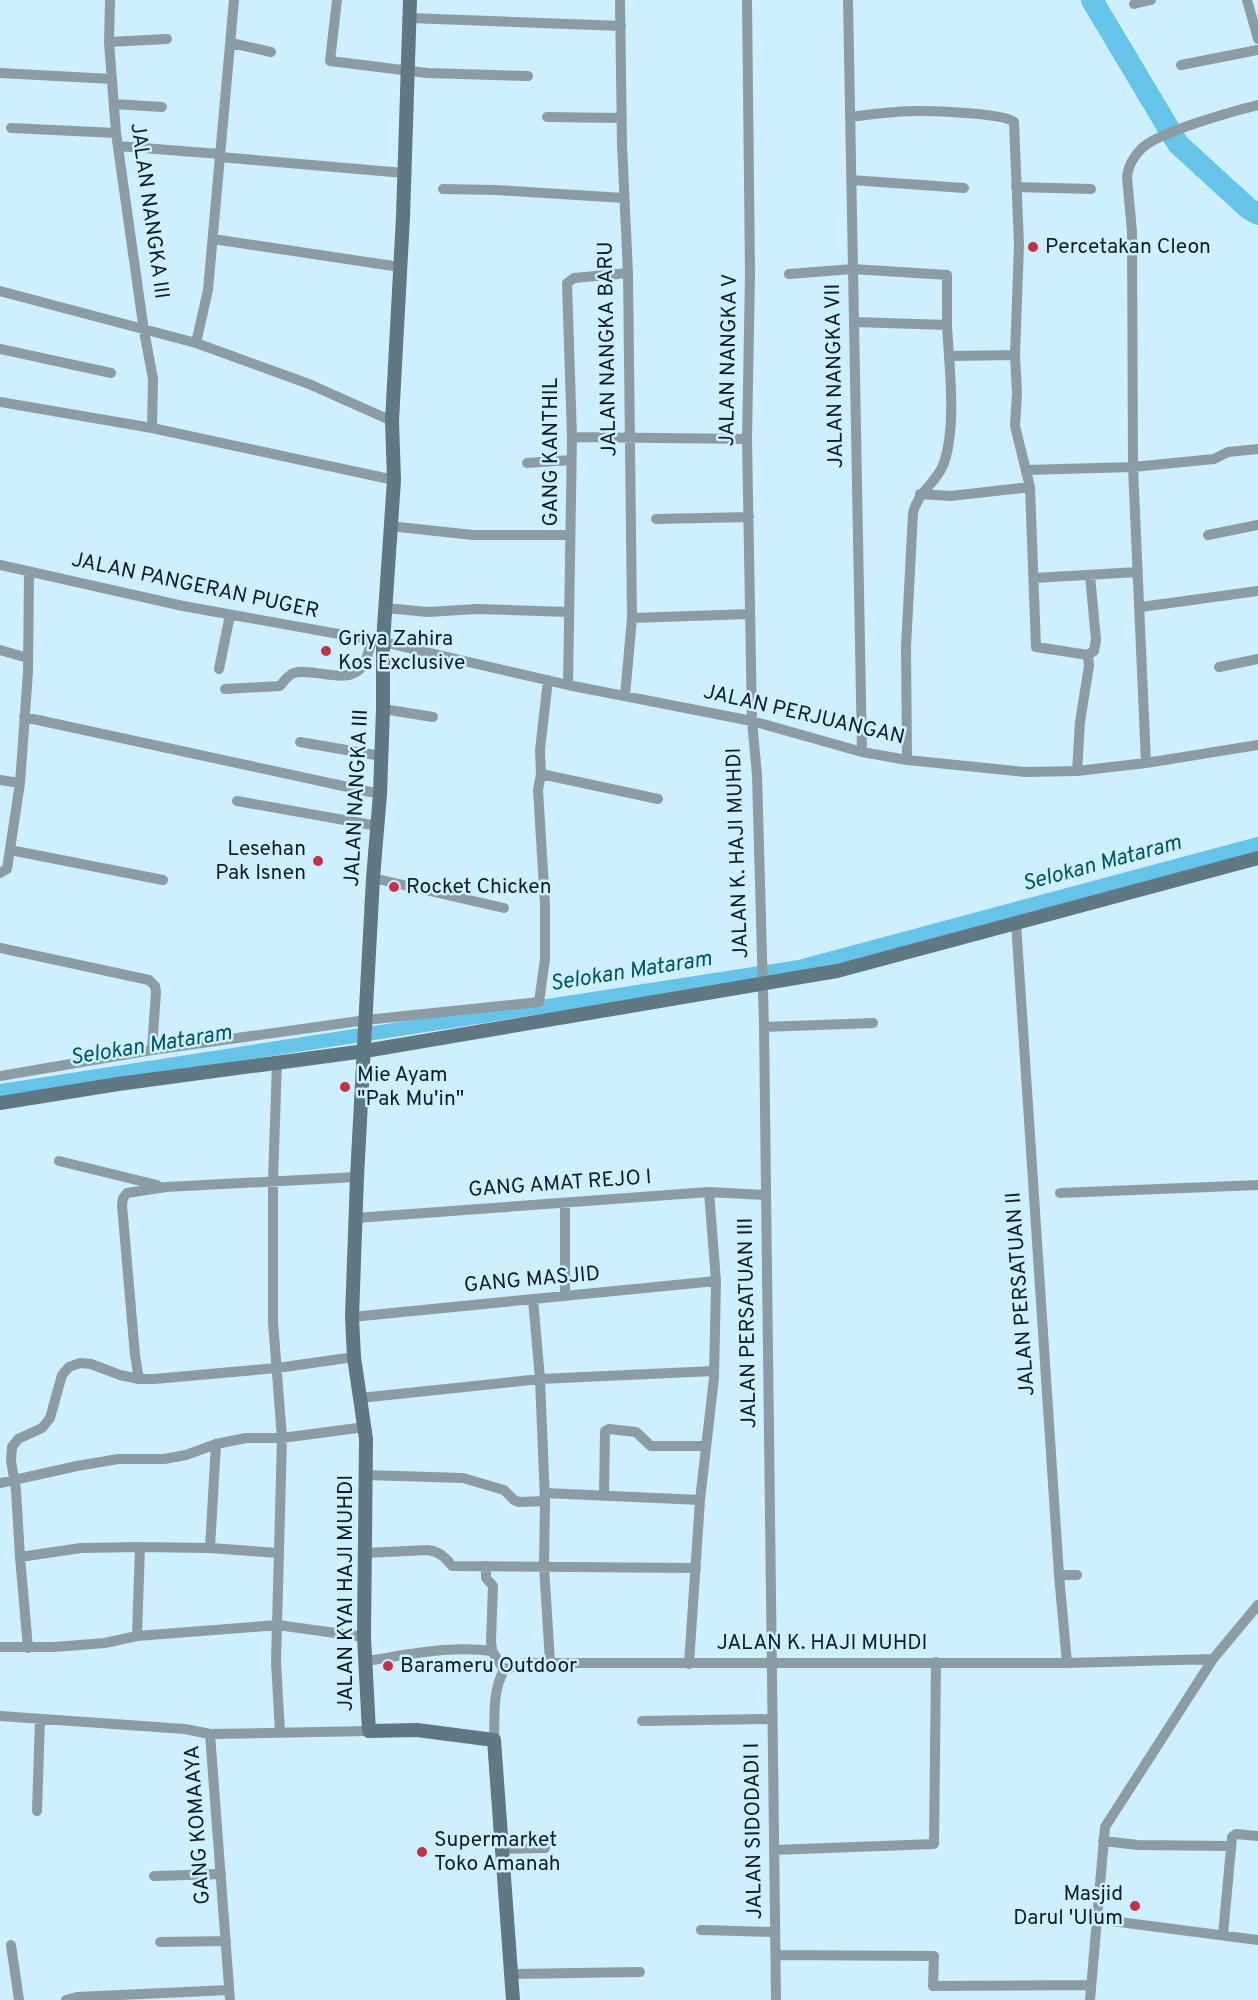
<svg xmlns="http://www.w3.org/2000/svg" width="1258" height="2000" viewBox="0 0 1258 2000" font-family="Overpass,sans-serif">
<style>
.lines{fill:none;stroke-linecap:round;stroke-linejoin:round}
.canal{stroke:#66c4e9;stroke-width:14}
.river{stroke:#66c4e9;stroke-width:22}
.street{stroke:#8c9ca4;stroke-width:10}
.secondary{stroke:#5f7883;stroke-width:14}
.poi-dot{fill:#c13149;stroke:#ceeffd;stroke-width:2}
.labels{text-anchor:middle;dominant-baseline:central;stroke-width:5;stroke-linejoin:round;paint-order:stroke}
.street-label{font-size:21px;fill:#0f1e25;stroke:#ceeffd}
.poi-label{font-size:21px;fill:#0f1e25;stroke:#ceeffd;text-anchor:start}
.water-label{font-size:22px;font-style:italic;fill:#00536c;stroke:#ceeffd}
</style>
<rect width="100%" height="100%" fill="#ceeffd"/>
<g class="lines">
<path class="canal" d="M 0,1091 L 799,967 L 1258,844"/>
<path class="river" d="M 1092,0 L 1178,144 L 1249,209 L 1258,214"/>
<path class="street" d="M 110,0 L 109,42 L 116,133 L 144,331 L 153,379 L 152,428
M 337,0 L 330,61 L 427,73 L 528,76
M 620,0 L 622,145 L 628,273 L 632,618 L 625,696
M 747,0 L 750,274 L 747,439 L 752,721 L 757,775 L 764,1027 L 776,2000
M 848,0 L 862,752
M 1247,0 L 1258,39
M 1134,4 L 1151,0
M 409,18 L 621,26
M 109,42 L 167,39
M 231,43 L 271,52
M 1181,65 L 1258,50
M 0,73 L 112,79
M 114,104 L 162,107
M 547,117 L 622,118
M 850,117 C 865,115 880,113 896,112 C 915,110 1003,112 1014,122 L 1019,245 L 1015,355 L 1017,393 L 1015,426 L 1030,487 L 1036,647 L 1088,655 L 1094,651 L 1096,640 L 1090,575
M 11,128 L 116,133
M 118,146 L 220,154
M 220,157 L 404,173
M 851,180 L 964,188
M 1016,187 L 1091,189
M 443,189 L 496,190 L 624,198
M 213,239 L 400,267
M 789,274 L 853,269 L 947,275 L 947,325 L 854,322
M 0,291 L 196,343 L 309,384 L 392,421
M 196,343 L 208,290 L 234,0
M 0,349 L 111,373
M 949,356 L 1015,355
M 0,402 L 152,428 L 394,480
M 572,437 L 747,439
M 527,463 L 571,460
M 1026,470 L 1133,467 L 1214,459 L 1228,452 L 1258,449
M 920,494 L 951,496 L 1030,487
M 656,519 L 749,517
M 389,526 L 473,535 L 570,535
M 1208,535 L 1258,525
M 0,565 L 183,606 L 383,642 L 568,685 L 752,721 L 862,752 L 907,760 L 1025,772 L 1077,771 L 1146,763 L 1258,745
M 1034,578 L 1138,572
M 1141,607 L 1258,591
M 385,608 L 428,612 L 477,609 L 569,612
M 632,618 L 750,614
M 0,650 L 28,658
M 1219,667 L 1258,659
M 219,669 L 230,615
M 568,685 L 572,437 L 567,283 L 574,278 L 628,273
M 225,689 L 280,686 C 284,681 288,675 294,673 C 312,667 348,686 362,667 C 367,660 369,649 372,640
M 383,709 L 433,717
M 24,717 L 380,794
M 300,742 L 381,756
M 907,760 L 906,647 L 913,513 C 918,491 937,483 944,463 C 957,424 949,366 947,325
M 1146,763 L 1133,467 L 1132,232 L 1127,177 C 1128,165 1134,156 1142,148 C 1159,132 1233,111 1258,105
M 1077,771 L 1080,722 L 1089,666 L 1088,655
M 541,774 L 658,799
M 0,780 L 20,783
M 237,801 L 378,826
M 10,850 L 163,880
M 0,873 L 7,869 L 20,783 L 28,672 L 29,571
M 373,878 L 504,908
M 1016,923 L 1059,1575 L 1067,1663
M 0,948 L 149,980 L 155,986 L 156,992 L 152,1050
M 764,1027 L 873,1023
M 277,1062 L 273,1181 L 273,1322 L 282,1438 L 276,1662 L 280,1732
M 0,1076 L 152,1050 L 366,1020 L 539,1002 L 545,959 L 545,904 L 538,790 L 541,774 L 540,750 L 548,680
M 59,1161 L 157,1185
M 1060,1193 L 1258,1185
M 565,1203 L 565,1296
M 356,1218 L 709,1192 L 766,1195
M 533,1299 L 540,1379 L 545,1501 L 544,1566 L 550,1662
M 352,1317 L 716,1281
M 139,1379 L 135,1355 L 122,1205 L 123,1198 L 127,1193 L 166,1187 L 357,1177
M 360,1398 L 540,1379 L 714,1371
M 366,1475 L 463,1478 L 504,1490 L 514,1500 L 519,1502 L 545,1501
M 0,1483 L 77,1466 L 118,1459 L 164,1459 L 186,1455 L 216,1444 L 246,1438 L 282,1438 L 365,1427
M 545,1493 L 700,1500
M 604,1496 L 605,1431 L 609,1429 L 636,1432 L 651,1446 L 706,1446
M 210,1548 L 216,1444
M 365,1553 L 428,1550 C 440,1552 445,1557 452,1566 L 696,1568
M 20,1557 L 81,1548 L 140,1547 L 210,1548 L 278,1553
M 486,1566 L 486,1578 L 493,1586 L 491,1641 L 492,1651 L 504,1670
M 1059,1575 L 1077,1575
M 137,1636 L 140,1547
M 0,1647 L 54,1647 L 105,1643 L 137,1636 L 278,1625 L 364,1637
M 28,1648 L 20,1557 L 16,1490 L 11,1461 L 12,1447 L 18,1439 L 42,1428 L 50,1418 L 62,1375 L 69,1367 L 80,1363 L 91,1364 L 120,1375 L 139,1379 L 154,1379 L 277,1368 L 354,1357
M 366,1661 C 407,1655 451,1645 492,1651
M 689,1664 L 700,1500 L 714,1378 L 716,1281 L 709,1192
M 0,1716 L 185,1729 L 210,1734 L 369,1731
M 642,1721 L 772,1719
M 210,1734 L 230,2000
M 494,1740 C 495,1716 492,1692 504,1670 L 525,1663 L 1067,1663 L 1213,1659
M 37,1811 L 40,1719
M 1103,1841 L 1138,1845 L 1231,1846
M 502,1849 L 545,1848
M 774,1850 L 934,1844 L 936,1662
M 154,1876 L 221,1874
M 1096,1919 L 1258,1940
M 701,1930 L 775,1932
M 1223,1935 L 1232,1837 L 1236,1834 L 1258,1836
M 160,1942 L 226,1941
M 11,1945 L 19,2000
M 776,1955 L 934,1956 L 933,1986 L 1091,1985
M 511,1974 L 640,1972
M 66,2000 L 77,1997 L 229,1990
M 1090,2000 L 1105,1827 L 1213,1659 L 1258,1605"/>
<path class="secondary" d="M 410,0 L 403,217 L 392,421 L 394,480 L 383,642 L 383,709 L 380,794 L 373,878 L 357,1177 L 352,1317 L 354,1357 L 366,1439 L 364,1637 L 369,1731 L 417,1730 L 494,1740 L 513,2000
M 0,1103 L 118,1084 L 365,1051 L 837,971 L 1258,858"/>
</g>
<g class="poi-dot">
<circle cx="1033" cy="247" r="6"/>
<circle cx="326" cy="651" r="6"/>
<circle cx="318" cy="861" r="6"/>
<circle cx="394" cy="887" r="6"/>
<circle cx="345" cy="1087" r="6"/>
<circle cx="388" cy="1666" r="6"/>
<circle cx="422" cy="1852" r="6"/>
<circle cx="1135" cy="1906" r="6"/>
</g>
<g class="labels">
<g class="street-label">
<text transform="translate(149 211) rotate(82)">JALAN NANGKA III</text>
<text transform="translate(608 349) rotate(-91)">JALAN NANGKA BARU</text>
<text transform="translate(729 360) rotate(-89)">JALAN NANGKA V</text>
<text transform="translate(835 376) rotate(-91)">JALAN NANGKA VII</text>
<text transform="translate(551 452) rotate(-90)">GANG KANTHIL</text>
<text transform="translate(195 586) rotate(12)">JALAN PANGERAN PUGER</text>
<text transform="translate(804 715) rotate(13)">JALAN PERJUANGAN</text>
<text transform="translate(357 798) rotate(-87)">JALAN NANGKA III</text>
<text transform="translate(738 853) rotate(-92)">JALAN K. HAJI MUHDI</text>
<text transform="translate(560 1184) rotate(-4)">GANG AMAT REJO I</text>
<text transform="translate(532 1280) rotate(-5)">GANG MASJID</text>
<text transform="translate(1021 1294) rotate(-94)">JALAN PERSATUAN II</text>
<text transform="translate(748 1323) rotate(-91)">JALAN PERSATUAN III</text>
<text transform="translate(346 1593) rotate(-90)">JALAN KYAI HAJI MUHDI</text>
<text x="822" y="1643">JALAN K. HAJI MUHDI</text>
<text transform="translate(198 1825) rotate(-94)">GANG KOMAAYA</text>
<text transform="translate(754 1831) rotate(-91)">JALAN SIDODADI I</text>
</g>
<g class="poi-label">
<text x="1045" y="247">Percetakan Cleon</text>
<text x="338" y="639">Griya Zahira<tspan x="338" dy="24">Kos Exclusive</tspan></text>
<text x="306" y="849" text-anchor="end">Lesehan<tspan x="306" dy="24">Pak Isnen</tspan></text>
<text x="406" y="887">Rocket Chicken</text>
<text x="357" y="1075">Mie Ayam<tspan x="357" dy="24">"Pak Mu'in"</tspan></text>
<text x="400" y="1666">Barameru Outdoor</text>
<text x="434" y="1840">Supermarket<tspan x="434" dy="24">Toko Amanah</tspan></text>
<text x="1123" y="1894" text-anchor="end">Masjid<tspan x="1123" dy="24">Darul 'Ulum</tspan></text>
</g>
<g class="water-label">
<text transform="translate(1102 864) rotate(-15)">Selokan Mataram</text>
<text transform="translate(631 972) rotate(-9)">Selokan Mataram</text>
<text transform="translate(151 1046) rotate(-9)">Selokan Mataram</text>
</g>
</g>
</svg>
